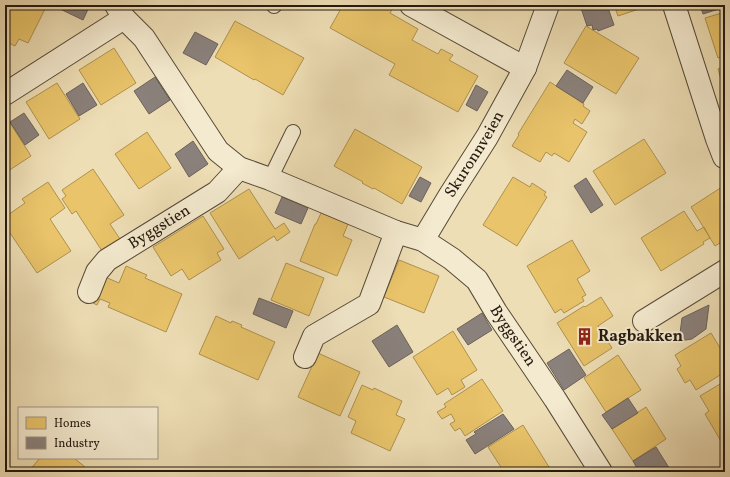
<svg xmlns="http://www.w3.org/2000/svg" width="730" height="477" viewBox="0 0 730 477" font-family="Vollkorn,serif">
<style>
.homes{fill:#e9c46a;stroke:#ae914f}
.industry{fill:#8a817c;stroke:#6b625b}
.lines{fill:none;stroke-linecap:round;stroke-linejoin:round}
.lane-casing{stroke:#564a38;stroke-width:16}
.street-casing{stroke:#564a38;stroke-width:24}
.lane{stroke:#f4eacf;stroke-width:14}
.street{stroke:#f4eacf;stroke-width:22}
.labels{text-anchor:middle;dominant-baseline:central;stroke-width:4;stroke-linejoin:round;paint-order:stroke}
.street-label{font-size:16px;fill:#23190f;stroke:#f4eacf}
.poi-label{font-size:16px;font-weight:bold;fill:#23190f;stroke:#f4eacf;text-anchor:start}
</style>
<rect width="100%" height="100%" fill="#eedeb5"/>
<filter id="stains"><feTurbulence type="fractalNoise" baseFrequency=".005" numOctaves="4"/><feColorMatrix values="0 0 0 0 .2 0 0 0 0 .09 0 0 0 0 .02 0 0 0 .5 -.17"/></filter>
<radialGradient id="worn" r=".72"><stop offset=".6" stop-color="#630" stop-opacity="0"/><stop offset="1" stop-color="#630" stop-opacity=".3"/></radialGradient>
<path class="homes" d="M 5,5 L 36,5 L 45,9 L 28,43 L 19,39 L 15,46 L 5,41 Z
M 343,5 L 375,5 L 379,7 L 380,5 L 387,5 L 393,8 L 390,13 L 418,29 L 412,40 L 438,54 L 441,49 L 453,55 L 449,60 L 478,76 L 458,112 L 389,75 L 395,64 L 330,28 Z
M 614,5 L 644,5 L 645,7 L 618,16 Z
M 725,12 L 725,67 L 724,67 L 721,57 L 718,58 L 705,18 Z
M 235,21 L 304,58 L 283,95 L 255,79 L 254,80 L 215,57 Z
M 586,26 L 639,58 L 616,94 L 564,63 Z
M 114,48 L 136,83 L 101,105 L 79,70 Z
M 724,67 L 725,67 L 725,93 L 718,69 Z
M 550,82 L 584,104 L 583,106 L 590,111 L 582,124 L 575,119 L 573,123 L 587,132 L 569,162 L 554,153 L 552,156 L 546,152 L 540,162 L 512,146 L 519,135 L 518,134 Z
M 57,83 L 80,119 L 49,139 L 26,102 Z
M 5,115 L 31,156 L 5,173 Z
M 355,129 L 422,167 L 402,204 L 374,188 L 373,189 L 362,183 L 363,182 L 334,166 Z
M 147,132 L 171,168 L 139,189 L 115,154 Z
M 644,139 L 666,173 L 615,205 L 593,171 Z
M 93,169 L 124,215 L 110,224 L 120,239 L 102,251 L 76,211 L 72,214 L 62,199 L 66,196 L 62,190 Z
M 513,177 L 530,187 L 532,183 L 546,192 L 544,195 L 547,197 L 517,246 L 483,225 Z
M 48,182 L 65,208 L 50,219 L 71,251 L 37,273 L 6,227 L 9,225 L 5,219 L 5,217 L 25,203 L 22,199 Z
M 725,185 L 725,240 L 715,246 L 691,207 Z
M 249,189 L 275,229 L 284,223 L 290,232 L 277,241 L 274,236 L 239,259 L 210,213 Z
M 684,211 L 697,231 L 704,227 L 710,238 L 703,242 L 704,244 L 661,271 L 641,238 Z
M 321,213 L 348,224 L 343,236 L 352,240 L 337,276 L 300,261 L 315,224 L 316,224 Z
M 203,216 L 224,249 L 217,253 L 221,260 L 189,280 L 182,269 L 171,276 L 153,247 Z
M 572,240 L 590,271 L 577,279 L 586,295 L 582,297 L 584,301 L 564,313 L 561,309 L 555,313 L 527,266 Z
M 399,260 L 439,276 L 424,313 L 384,297 Z
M 286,263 L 324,278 L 309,316 L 271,300 Z
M 126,266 L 147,275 L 145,278 L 182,294 L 166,332 L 108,307 L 110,303 L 100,299 L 97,305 L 93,303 L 105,277 L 119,283 Z
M 601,297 L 613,316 L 598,326 L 612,348 L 584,366 L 557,323 L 584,306 L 585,307 Z
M 216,316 L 231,323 L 232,321 L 242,325 L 241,327 L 275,342 L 258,380 L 199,354 Z
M 453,331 L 477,370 L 461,380 L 465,387 L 452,395 L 448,388 L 437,395 L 413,357 Z
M 711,333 L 725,356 L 725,372 L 696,390 L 690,380 L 685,383 L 677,369 L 681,366 L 675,355 Z
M 318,353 L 360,372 L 340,416 L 298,397 Z
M 618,355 L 641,390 L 606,412 L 584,378 Z
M 482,379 L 503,411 L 465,436 L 460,428 L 455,431 L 450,424 L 455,421 L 451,414 L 442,419 L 437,412 L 446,407 L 444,404 Z
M 725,381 L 725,441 L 722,443 L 705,414 L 709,411 L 700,396 Z
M 362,385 L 373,390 L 374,388 L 402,401 L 396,415 L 405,419 L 390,451 L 351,433 L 356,421 L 348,417 Z
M 646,407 L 666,439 L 633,461 L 612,429 Z
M 5,418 L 9,422 L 5,426 Z
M 523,425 L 549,467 L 541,472 L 504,472 L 488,447 Z
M 40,458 L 74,458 L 85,467 L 81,472 L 28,472 Z"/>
<path class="industry" d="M 60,5 L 90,5 L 83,20 L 58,8 Z
M 580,5 L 607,5 L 614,25 L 598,31 L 597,29 L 593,30 L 592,25 L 587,26 Z
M 700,5 L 725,5 L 725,7 L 703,14 Z
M 195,32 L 218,44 L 206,65 L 183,53 Z
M 567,70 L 593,87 L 583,103 L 556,86 Z
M 155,77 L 170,100 L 149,114 L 134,91 Z
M 83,83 L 97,105 L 79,116 L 66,94 Z
M 476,85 L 488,92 L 477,111 L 466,105 Z
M 24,113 L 39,135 L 25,145 L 10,122 Z
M 193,141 L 208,164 L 189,177 L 175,154 Z
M 420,177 L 431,183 L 421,202 L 409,196 Z
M 586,178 L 603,205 L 591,213 L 574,186 Z
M 282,197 L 308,208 L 301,224 L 275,213 Z
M 259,298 L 293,311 L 286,328 L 253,314 Z
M 709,305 L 706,329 L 692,339 L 679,341 L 682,318 Z
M 482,313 L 492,330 L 468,345 L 457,329 Z
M 397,325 L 413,352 L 389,367 L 372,341 Z
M 569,349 L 586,375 L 564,390 L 547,363 Z
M 628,398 L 638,413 L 612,429 L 602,415 Z
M 503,414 L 514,429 L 475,454 L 466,440 L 476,434 L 474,432 Z
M 656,447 L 671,471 L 668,472 L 639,472 L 633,461 Z"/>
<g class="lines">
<defs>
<path id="lane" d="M 274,6 L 275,5
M 270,179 L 293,132"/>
<g id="street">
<path id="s1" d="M 116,5 L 124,18 L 144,38 L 218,151 L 239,168 L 270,179 L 396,232 L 423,240 L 452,259 L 477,280 L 496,312 L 555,399 L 601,472"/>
<path d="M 411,5 L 525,68"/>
<path d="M 674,5 L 717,139 L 724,157"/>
<path d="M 5,94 L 124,18"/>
<path id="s2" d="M 423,240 L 450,195 L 487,137 L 525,68 L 548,5"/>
<path id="s3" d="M 89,292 L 97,272 L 107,260 L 217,192 L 239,168"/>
<path d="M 644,321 L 725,271"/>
<path d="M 305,357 L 314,336 L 369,304 L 396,232"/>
</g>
</defs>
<use href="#lane" class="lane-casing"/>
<use href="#street" class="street-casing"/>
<use href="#lane" class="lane"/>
<use href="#street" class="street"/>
</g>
<defs>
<symbol id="building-bare" viewBox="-9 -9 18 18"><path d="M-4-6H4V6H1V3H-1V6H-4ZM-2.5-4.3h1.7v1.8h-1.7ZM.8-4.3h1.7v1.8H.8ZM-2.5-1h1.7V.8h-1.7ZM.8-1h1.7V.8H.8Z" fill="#8f2418" stroke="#f4eacf" stroke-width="2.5" paint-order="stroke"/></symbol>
</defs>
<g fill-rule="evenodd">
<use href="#building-bare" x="572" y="324" width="25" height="25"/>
</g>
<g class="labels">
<g class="street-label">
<text stroke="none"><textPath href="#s2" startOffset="100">Skuronnveien</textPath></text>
<text stroke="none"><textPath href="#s3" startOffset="99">Byggstien</textPath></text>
<text stroke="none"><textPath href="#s1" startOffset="537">Byggstien</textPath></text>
</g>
<g class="poi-label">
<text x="598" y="337">Ragbakken</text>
</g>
</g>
<rect width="730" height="477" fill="none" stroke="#eedeb5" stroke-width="20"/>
<rect x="6" y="6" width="718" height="465" fill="none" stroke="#23190f" stroke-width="2"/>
<rect x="10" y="10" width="710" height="457" fill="none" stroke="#23190f"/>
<rect x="18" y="407" width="140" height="52" fill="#f4eacf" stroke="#a09682"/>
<rect x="26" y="417" width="20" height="12" fill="#e9c46a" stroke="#a09682"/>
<text x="54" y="427" font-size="12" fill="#23190f">Homes</text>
<rect x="26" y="437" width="20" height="12" fill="#8a817c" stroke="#a09682"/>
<text x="54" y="447" font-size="12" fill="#23190f">Industry</text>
<rect width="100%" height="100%" filter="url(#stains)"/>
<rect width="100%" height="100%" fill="url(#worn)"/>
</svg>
